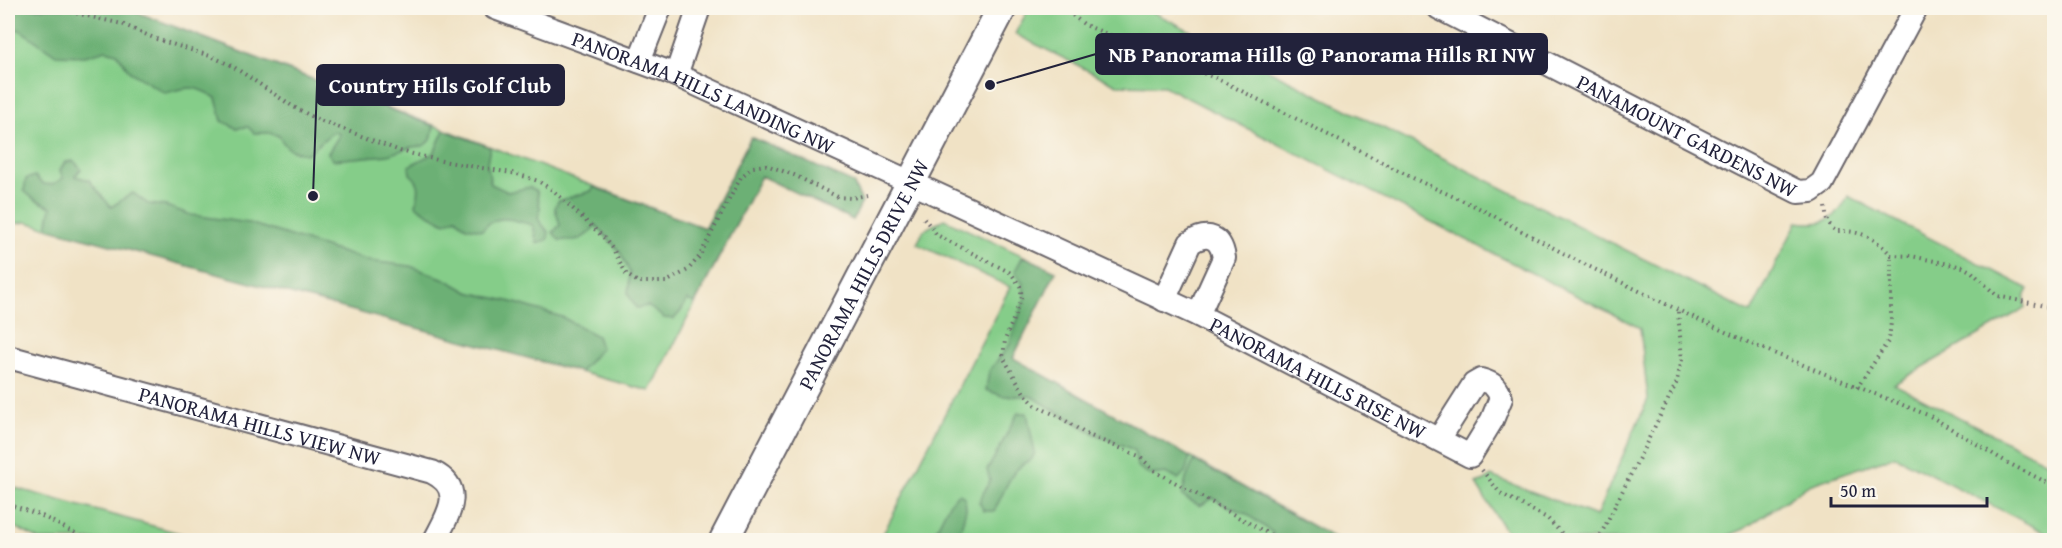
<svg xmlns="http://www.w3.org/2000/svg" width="2062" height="548" viewBox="0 0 2062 548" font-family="'Gentium Book Plus',serif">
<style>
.green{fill:#85cd89;stroke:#547862;stroke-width:1.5}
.forest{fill:#6cb075;stroke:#476958;stroke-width:1.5}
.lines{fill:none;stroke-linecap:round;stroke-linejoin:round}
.minor-casing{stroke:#6a656b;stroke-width:26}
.tertiary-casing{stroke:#6a656b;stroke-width:32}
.path{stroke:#6a656b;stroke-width:4;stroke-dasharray:1.5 4.5;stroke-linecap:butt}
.minor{stroke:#fff;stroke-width:22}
.tertiary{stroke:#fff;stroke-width:28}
.labels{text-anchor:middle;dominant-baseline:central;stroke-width:5;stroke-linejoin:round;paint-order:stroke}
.street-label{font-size:21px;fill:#22223b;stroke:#fbf7ec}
.leader{fill:none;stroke:#22223b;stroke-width:2}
.callout-dot{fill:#22223b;stroke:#fbf7ec;stroke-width:2}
.callout{fill:#22223b;stroke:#22223b;stroke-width:2}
.callout-label{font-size:22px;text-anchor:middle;font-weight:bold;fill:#fff}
</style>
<rect width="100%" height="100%" fill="#fbf7ec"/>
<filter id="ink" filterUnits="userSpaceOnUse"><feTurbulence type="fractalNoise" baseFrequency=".0167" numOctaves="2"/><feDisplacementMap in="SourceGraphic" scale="12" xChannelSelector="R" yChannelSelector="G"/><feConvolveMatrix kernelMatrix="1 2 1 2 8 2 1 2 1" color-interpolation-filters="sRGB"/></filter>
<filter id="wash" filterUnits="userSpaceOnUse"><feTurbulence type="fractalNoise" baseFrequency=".008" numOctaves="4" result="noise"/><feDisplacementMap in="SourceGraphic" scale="24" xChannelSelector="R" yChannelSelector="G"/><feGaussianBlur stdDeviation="1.35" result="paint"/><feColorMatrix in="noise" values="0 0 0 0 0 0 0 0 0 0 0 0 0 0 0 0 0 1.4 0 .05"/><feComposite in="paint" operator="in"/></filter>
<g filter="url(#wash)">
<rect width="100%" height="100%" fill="#f0e2c5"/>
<path class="green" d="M 8,8 L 118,8 L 131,10 L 704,228 L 751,137 L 853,183 L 862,202 L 853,220 L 761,176 L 650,391 L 26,222 L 8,225 Z
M 1029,8 L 1145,8 L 1751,313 L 1797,222 C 1822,226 1838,220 1848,196 L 2029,289 L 2025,297 L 2025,308 L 1894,384 L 2054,466 L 2054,537 L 1895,456 L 1809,485 L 1744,529 L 1718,540 L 1511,540 L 1476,484 L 1485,481 L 1491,476 L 1596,516 L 1648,399 L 1640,328 L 1164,86 L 1117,85 L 1015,34 Z
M 944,219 L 1056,271 L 1013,358 L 1338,540 L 880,540 L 1010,287 L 917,244 L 924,230 Z
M 8,486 L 204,540 L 40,540 L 8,524 Z"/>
<path class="forest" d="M 8,8 L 118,8 L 131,10 L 434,126 L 431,140 L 423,146 L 411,147 L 388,155 L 333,160 L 328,153 L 340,134 L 333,132 L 307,154 C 292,152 286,149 279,136 L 269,133 L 254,133 L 248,127 L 236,128 L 222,121 L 216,98 C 193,84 190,87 165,93 L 130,72 L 117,53 L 106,50 L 85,56 L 56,55 L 20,30 L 8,28 Z
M 444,130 L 490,147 L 487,163 L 491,184 L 508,192 L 530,187 L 537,191 L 540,208 L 538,219 L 549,233 L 547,240 L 537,243 L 533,225 C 511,220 498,212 482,230 L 466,227 L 456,218 L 445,223 C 435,216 425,214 416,205 C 419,191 422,184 410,174 L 409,166 L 434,153 Z
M 751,137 L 853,183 L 862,202 L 853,220 L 761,176 L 695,303 L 687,300 L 681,311 L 674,319 L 664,318 L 648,306 L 636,308 L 628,294 L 630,273 L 620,252 L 596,225 C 584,240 579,241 559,240 L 553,232 L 560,225 L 555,208 L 558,201 L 591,191 L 594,187 L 705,228 Z
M 74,161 L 81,169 L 75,176 L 89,180 L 111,207 L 133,193 L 148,204 L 166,206 L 191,215 L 249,223 L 369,261 L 410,266 L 445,279 L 468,292 L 512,302 L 562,317 L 597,336 L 601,348 L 580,372 L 47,228 L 51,207 L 34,199 L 24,191 L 26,179 L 35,176 C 43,188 53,186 63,178 L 60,170 L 65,162 Z
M 1023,256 L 1056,271 L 1013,358 L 1190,457 L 1185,473 L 1178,479 L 1165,473 L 1150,475 L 1137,466 L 1134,450 L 1093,433 L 1031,396 L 1003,396 L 986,390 L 989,371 L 1009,346 L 1025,298 L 1023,284 L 1015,271 Z
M 1018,413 L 1027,413 L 1035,453 L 1031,460 C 1009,468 1005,493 994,511 L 984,511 L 979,502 L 990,480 L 987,470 C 999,451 1007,432 1018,413 Z
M 1194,460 L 1338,540 L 1269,540 L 1273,533 L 1245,513 L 1223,504 L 1213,498 L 1200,506 L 1182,496 L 1186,479 Z
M 959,493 L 965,498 L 966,509 L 958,540 L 931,540 L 950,502 Z"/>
</g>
<g filter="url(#ink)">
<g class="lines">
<defs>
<g id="minor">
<path id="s1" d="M 495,8 L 676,75 L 910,182 L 1198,315 L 1470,456 L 1492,420 L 1501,398 C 1497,386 1492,383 1481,380 L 1474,384 L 1439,439"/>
<path id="s2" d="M 1439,8 L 1798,192 L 1811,191 L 1822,183 L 1916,8"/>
<path d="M 639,61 L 660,8"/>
<path d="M 676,75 L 699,8"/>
<path d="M 1164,300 L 1190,243 C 1208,231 1221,237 1224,258 L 1198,315"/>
<path id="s3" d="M 8,359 L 12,358 L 432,472 C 467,489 447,516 435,540"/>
</g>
<g id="tertiary">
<path id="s4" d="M 724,540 L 1002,8"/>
</g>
</defs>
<use href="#minor" class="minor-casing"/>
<use href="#tertiary" class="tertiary-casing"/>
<path class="path" d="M 53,8 L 122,24 L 156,39 L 213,57 L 234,67 L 292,106 L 317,119 L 400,151 L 442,161 L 517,174 L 538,181 L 554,191 L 604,238 L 614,251 L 627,275 L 638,282 L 666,282 L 688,270 L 699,257 L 741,177 L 753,167 L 766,165 L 794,175 L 838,197 L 852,198 L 867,195
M 1063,8 L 1085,25 L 1220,80 L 1421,182 L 1477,207 L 1578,261 L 1678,310 L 1756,346 L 1930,416 L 2008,463 L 2054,486
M 1825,207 L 1827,221 L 1835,231 C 1859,230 1875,237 1891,255 L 1911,256 L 1963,267 L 1972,272 L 1997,296 L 2054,308
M 924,218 L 937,235 L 1011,273 L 1020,286 L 1022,297 L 1005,340 L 1003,357 L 1024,393 L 1036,406 L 1060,417 L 1086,434 L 1139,456 L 1156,472 L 1280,540
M 1857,388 L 1889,340 L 1891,322 L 1891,255
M 1482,470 L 1500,493 L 1547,518 L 1568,540
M 8,504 L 42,516 L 88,540
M 1598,540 L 1676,384 L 1682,360 L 1678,311"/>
<use href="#minor" class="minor"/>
<use href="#tertiary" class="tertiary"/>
</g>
</g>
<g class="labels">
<g class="street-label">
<text stroke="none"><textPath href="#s1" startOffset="225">PANORAMA HILLS LANDING NW</textPath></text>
<text stroke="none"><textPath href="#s2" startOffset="279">PANAMOUNT GARDENS NW</textPath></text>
<text stroke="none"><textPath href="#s4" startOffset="300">PANORAMA HILLS DRIVE NW</textPath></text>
<text stroke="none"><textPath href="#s1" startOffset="903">PANORAMA HILLS RISE NW</textPath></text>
<text stroke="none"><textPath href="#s3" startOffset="261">PANORAMA HILLS VIEW NW</textPath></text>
</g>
</g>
<path class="leader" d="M990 85L1096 54M313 196L317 85"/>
<g class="callout-dot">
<circle cx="990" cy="85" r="6"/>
<circle cx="313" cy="196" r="6"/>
</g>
<g class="callout">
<rect x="1096" y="34" width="451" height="40" rx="6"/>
<rect x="317" y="65" width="247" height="40" rx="6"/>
</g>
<g class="callout-label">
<text x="1322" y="62">NB Panorama Hills @ Panorama Hills RI NW</text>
<text x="440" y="93">Country Hills Golf Club</text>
</g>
<rect width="2062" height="548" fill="none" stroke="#fbf7ec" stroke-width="30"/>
<path d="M1831 497v9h156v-9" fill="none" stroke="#22223b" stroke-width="3"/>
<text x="1840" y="497" font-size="18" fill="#22223b" stroke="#fbf7ec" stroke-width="4.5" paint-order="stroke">50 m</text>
</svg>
